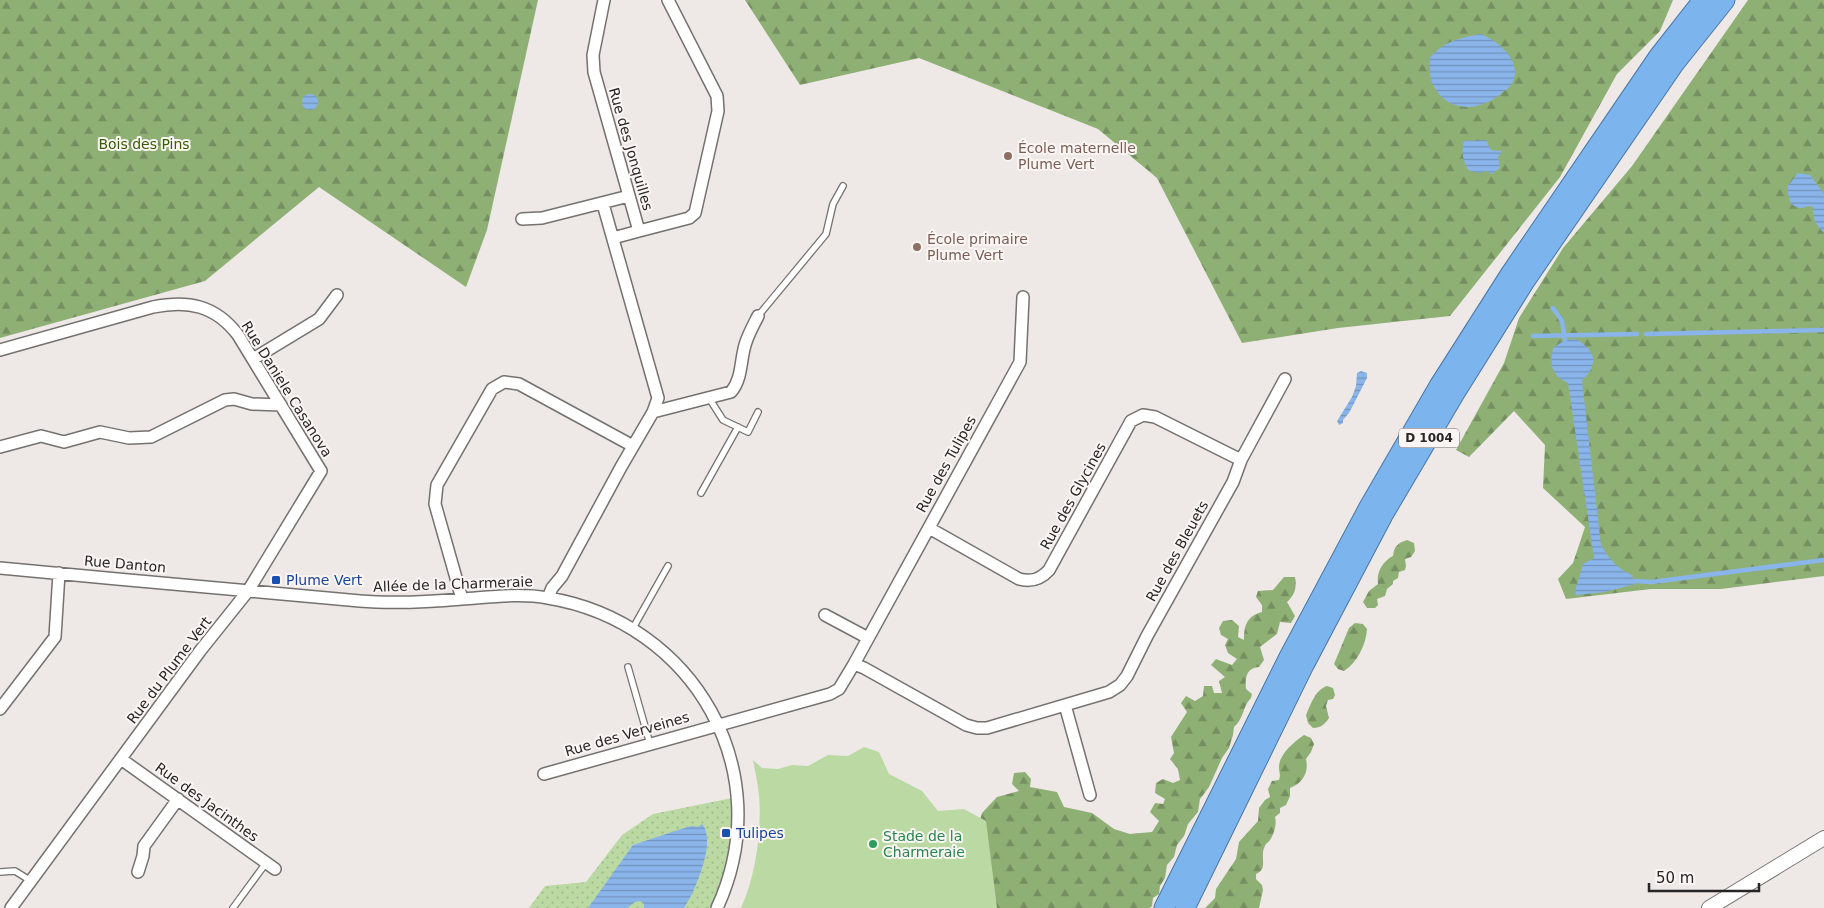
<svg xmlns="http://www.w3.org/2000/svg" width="1824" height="908" viewBox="0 0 1824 908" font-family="'DejaVu Sans',sans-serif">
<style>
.grass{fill:url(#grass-dots)}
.forest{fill:url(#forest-firs)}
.pitch{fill:#bbd9a3}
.water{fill:url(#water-rules)}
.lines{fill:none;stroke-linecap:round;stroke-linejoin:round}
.stream{stroke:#8ab5ea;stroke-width:4.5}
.service-casing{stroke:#75716f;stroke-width:8}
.minor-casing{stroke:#75716f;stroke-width:14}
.tertiary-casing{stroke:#75716f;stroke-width:16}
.trunk-casing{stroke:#4976a5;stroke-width:21}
.service{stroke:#fff;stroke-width:5.5}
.minor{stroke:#fff;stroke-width:11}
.tertiary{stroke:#fff;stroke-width:14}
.trunk{stroke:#7cb4ee;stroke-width:19}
.education-dot{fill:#8d6e63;stroke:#fbf6f4;stroke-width:2}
.transit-dot{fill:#1a4fb4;stroke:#fbf6f4;stroke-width:2}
.leisure-dot{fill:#2e9e5b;stroke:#fbf6f4;stroke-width:2}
.labels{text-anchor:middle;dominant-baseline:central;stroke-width:4;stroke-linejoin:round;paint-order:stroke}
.shield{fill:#fbf6f4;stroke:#676463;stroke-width:1}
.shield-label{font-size:12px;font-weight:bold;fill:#272525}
.park-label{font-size:14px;fill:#365c00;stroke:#fbf6f4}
.education-label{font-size:14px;fill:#785e54;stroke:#fbf6f4;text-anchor:start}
.street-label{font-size:14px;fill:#272525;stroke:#fbf6f4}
.transit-label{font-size:14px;fill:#164399;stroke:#fbf6f4;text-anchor:start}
.leisure-label{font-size:14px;fill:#27864d;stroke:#fbf6f4;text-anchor:start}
</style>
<defs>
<pattern id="grass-dots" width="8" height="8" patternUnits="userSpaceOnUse" patternTransform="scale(1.25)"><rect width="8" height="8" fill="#bbd9a3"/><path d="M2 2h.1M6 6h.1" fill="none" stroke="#a1ba8c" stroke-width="1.8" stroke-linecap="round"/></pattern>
<pattern id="forest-firs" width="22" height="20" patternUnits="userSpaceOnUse" patternTransform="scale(1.25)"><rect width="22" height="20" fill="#8fb075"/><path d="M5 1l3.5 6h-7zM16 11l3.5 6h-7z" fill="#758f60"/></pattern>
<pattern id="water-rules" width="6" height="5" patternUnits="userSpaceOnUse" patternTransform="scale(1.25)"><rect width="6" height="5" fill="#8ab5ea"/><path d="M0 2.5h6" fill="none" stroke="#7193bd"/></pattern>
</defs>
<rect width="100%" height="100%" fill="#eee9e7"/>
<path class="grass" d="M 737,797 L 737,825 L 717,908 L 529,908 L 545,886 L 586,882 L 622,835 L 653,814 Z"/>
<path class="forest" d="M 0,0 L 538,0 L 487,230 L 466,287 L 319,187 L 205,281 L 0,338 Z
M 745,0 L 1673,0 L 1660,31 L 1617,74 L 1560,177 L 1450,316 L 1338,328 L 1242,343 L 1157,178 L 1098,129 L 919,58 L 800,85 Z
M 1748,0 L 1824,0 L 1824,576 L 1721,589 L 1651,589 L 1566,599 L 1558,579 L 1573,563 L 1585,527 L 1543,488 L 1545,445 L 1514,411 L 1469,457 L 1456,450 L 1504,363 L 1519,318 L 1563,248 L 1632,166 Z
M 1407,540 L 1414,543 L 1415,551 L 1411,557 L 1405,559 L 1406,566 L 1405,570 L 1399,572 L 1398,578 L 1393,581 L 1393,584 L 1387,589 L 1385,596 L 1377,599 L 1378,605 L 1375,608 L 1367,608 L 1363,602 L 1369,591 L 1378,584 C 1376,572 1383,561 1393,556 C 1394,546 1398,543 1407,540 Z
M 1284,577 L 1295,577 C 1297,587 1295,595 1287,602 L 1295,616 L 1291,623 L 1280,622 L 1277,634 L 1260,647 L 1264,660 L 1259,667 C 1246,668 1245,678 1246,689 L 1252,694 L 1251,698 C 1242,707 1244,719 1234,727 L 1233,735 L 1229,748 L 1222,758 L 1209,787 L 1200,799 L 1198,812 L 1188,824 L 1184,836 L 1177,845 L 1174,857 L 1167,865 L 1165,878 L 1160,886 L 1159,894 L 1153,898 L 1152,906 L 1150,908 L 954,908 L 982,813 L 997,797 L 1019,791 L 1012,784 L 1014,773 L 1025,772 L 1031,779 L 1030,787 L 1057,792 L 1064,807 L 1092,813 L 1114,829 L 1130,834 L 1152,832 L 1159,821 L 1150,812 L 1155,803 L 1163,804 L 1165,799 L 1155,793 L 1156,783 L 1163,779 L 1173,783 L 1180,780 L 1178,769 L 1170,759 L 1174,753 L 1171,737 L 1187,712 L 1181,703 L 1186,696 L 1195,701 L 1203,696 L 1204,686 L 1212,686 L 1214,693 L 1222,693 L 1219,681 L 1225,677 L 1211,665 L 1216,659 L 1232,665 L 1237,659 L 1228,653 L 1225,645 L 1228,639 L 1221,635 L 1219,628 L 1223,621 L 1232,620 L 1239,626 L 1238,637 L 1244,640 C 1244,625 1247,616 1262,612 L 1262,605 L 1256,597 L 1258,591 L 1273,590 Z
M 1355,623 L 1363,624 L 1367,629 C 1366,644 1358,662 1344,671 L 1338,669 L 1334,664 L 1349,628 Z
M 1327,686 L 1333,688 L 1335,695 L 1333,699 L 1328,700 L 1326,706 L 1329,718 C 1325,724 1321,728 1313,728 L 1308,723 L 1306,715 C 1311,704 1315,690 1327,686 Z
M 1304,735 L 1311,738 L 1314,744 L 1311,752 L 1306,759 C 1309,772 1303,783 1290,788 L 1290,796 L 1286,805 L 1280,808 L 1280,813 L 1275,817 C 1277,824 1274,834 1270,840 C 1269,842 1265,844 1265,846 C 1259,856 1269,869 1256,874 L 1256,879 L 1262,885 L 1263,890 L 1259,908 L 1205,908 L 1215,898 L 1216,889 L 1236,859 L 1239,842 L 1258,821 L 1259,808 L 1265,800 L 1270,797 L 1268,789 L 1272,781 L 1279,780 C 1281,774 1279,773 1279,767 C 1279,754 1294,742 1304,735 Z"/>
<path class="pitch" d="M 864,747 L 879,752 L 889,774 L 922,791 L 938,811 L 964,809 L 986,821 L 997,908 L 741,908 C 756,876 762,829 759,795 C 758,783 755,772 753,760 L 762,768 L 778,769 L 792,765 L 808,766 L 828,755 L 848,756 Z"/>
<path class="water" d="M 1481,34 C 1497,41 1520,58 1514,79 C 1512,87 1504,91 1498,96 C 1476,112 1447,112 1433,85 C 1429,77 1430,66 1430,58 C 1444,41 1460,38 1481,34 Z
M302 102a8 8 0 1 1 16 0a8 8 0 1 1-16 0Z
M 1486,140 L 1491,150 L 1502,151 L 1498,157 L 1500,168 L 1492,174 L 1487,171 L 1478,173 L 1468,170 C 1463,160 1461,153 1464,141 Z
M 1798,173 L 1810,175 L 1824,194 L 1824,233 C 1817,226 1812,218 1813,207 C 1807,205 1806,208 1801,208 C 1788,207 1788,195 1788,186 Z
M 1576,339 C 1586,345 1597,354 1592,366 C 1591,371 1585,377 1582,381 L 1601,545 C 1608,558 1619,570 1632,575 L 1635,584 L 1605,592 L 1576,595 L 1575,591 L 1583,564 L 1594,558 L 1568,383 C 1551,375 1550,366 1553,348 L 1565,340 Z
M 1361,371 L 1367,373 L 1367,378 L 1349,413 L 1343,420 L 1343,423 L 1339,425 L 1337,421 L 1352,397 L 1356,386 L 1357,373 Z
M 702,824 C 717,840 695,892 684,908 L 644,908 L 644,904 L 641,901 L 635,902 L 627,908 L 588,908 L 633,845 L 681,829 L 692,826 L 698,827 Z"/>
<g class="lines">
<path class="stream" d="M 1553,308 L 1562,321 L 1565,340
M 1646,334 L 1824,330
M 1533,336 L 1637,334
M 1634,581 L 1652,582 L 1824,560"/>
<defs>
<path id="service" d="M 758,316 L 826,234 L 833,204 L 843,186
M 709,398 L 723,420 L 748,432 L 758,412
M 701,493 L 738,427
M 633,628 L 668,566
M 628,667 L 650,744
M 0,872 L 15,871 L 31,881
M 233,908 L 266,863"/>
<path id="minor" d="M 604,0 L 593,55 L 594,72 L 639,231 L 689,218 L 695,213 L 718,111 L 717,96 L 668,0
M 522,219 L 542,218 L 629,196
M 613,238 L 639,231
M 0,350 L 153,307 C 188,300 215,305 238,335 L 321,471 L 248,591 L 200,651 L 11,908
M 253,359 L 319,319 L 337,295
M 653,412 L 731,392 C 743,378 740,358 746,342 C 749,333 754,324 758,316
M 0,447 L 41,436 L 64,442 L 100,432 L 129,438 L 151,437 L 225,400 L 234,399 L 252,404 L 281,405
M 929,528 L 1019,579 C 1031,582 1040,580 1049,570 L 1131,421 L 1143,415 L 1155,417 L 1241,460
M 0,568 C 120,579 240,591 360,601 C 394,604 428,602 462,599 C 491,597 519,593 548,598 C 694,622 780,772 717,908
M 548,598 L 552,588 L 562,576 L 621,467 L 653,412 L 658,398 L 603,204
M 462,599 L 435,504 L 437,485 L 492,389 L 504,382 L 519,384 L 633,446
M 825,615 L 868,638
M 854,664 L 864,668 L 966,725 L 977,728 L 987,728 L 1109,692 L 1120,685 L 1127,676 L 1147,636 L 1233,482 L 1241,460 L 1285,379
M 1065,705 L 1090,795
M 0,709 L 55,637 L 59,573
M 121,759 L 275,869
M 544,774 L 830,694 L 839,689 L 854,664 L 1020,362 L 1023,297
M 138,872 L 143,856 L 144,846 L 178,799"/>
<path id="tertiary" d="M 1709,908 L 1824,838"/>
<path id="trunk" d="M 1164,908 L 1289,657 L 1369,507 L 1439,386 L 1511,273 L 1659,56 L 1703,0
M 1185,908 L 1304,665 L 1383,515 L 1455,393 L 1525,281 L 1674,64 L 1725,0"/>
</defs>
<use href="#service" class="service-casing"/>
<use href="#minor" class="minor-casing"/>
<use href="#tertiary" class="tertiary-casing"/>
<use href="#trunk" class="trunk-casing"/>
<use href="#service" class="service"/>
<use href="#minor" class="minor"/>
<use href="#tertiary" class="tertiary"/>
<use href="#trunk" class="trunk"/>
</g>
<g class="education-dot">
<circle cx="1008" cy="156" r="5"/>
<circle cx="917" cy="247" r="5"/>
</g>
<g class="transit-dot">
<rect x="271" y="575" width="10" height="10" rx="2.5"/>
<rect x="721" y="828" width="10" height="10" rx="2.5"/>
</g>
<circle class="leisure-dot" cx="873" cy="844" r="5"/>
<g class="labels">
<rect class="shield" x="1399" y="428.5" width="60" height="19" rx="4"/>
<g class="shield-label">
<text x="1429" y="438">D 1004</text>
</g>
<g class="park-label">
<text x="144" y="144">Bois des Pins</text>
</g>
<g class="education-label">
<text x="1018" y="148">École maternelle<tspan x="1018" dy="16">Plume Vert</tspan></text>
<text x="927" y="239">École primaire<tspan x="927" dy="16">Plume Vert</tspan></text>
</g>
<g class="street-label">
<text transform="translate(631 149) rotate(74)">Rue des Jonquilles</text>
<text transform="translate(287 389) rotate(58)">Rue Daniele Casanova</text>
<text transform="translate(946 464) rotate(-61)">Rue des Tulipes</text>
<text transform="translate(1073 496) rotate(-61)">Rue des Glycines</text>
<text transform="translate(1177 551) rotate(-61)">Rue des Bleuets</text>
<text transform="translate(125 564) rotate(5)">Rue Danton</text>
<text transform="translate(453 584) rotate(-2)">Allée de la Charmeraie</text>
<text transform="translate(169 670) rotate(-53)">Rue du Plume Vert</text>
<text transform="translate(627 734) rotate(-16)">Rue des Verveines</text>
<text transform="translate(207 802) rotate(36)">Rue des Jacinthes</text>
</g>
<g class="transit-label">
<text x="286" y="580">Plume Vert</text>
<text x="736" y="833">Tulipes</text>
</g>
<g class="leisure-label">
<text x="883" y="836">Stade de la<tspan x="883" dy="16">Charmeraie</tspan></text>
</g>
</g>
<path d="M1649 883v8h110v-8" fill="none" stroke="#272525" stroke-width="2.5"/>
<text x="1656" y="883" font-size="15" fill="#272525" stroke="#fbf6f4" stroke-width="4" paint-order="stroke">50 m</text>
</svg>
